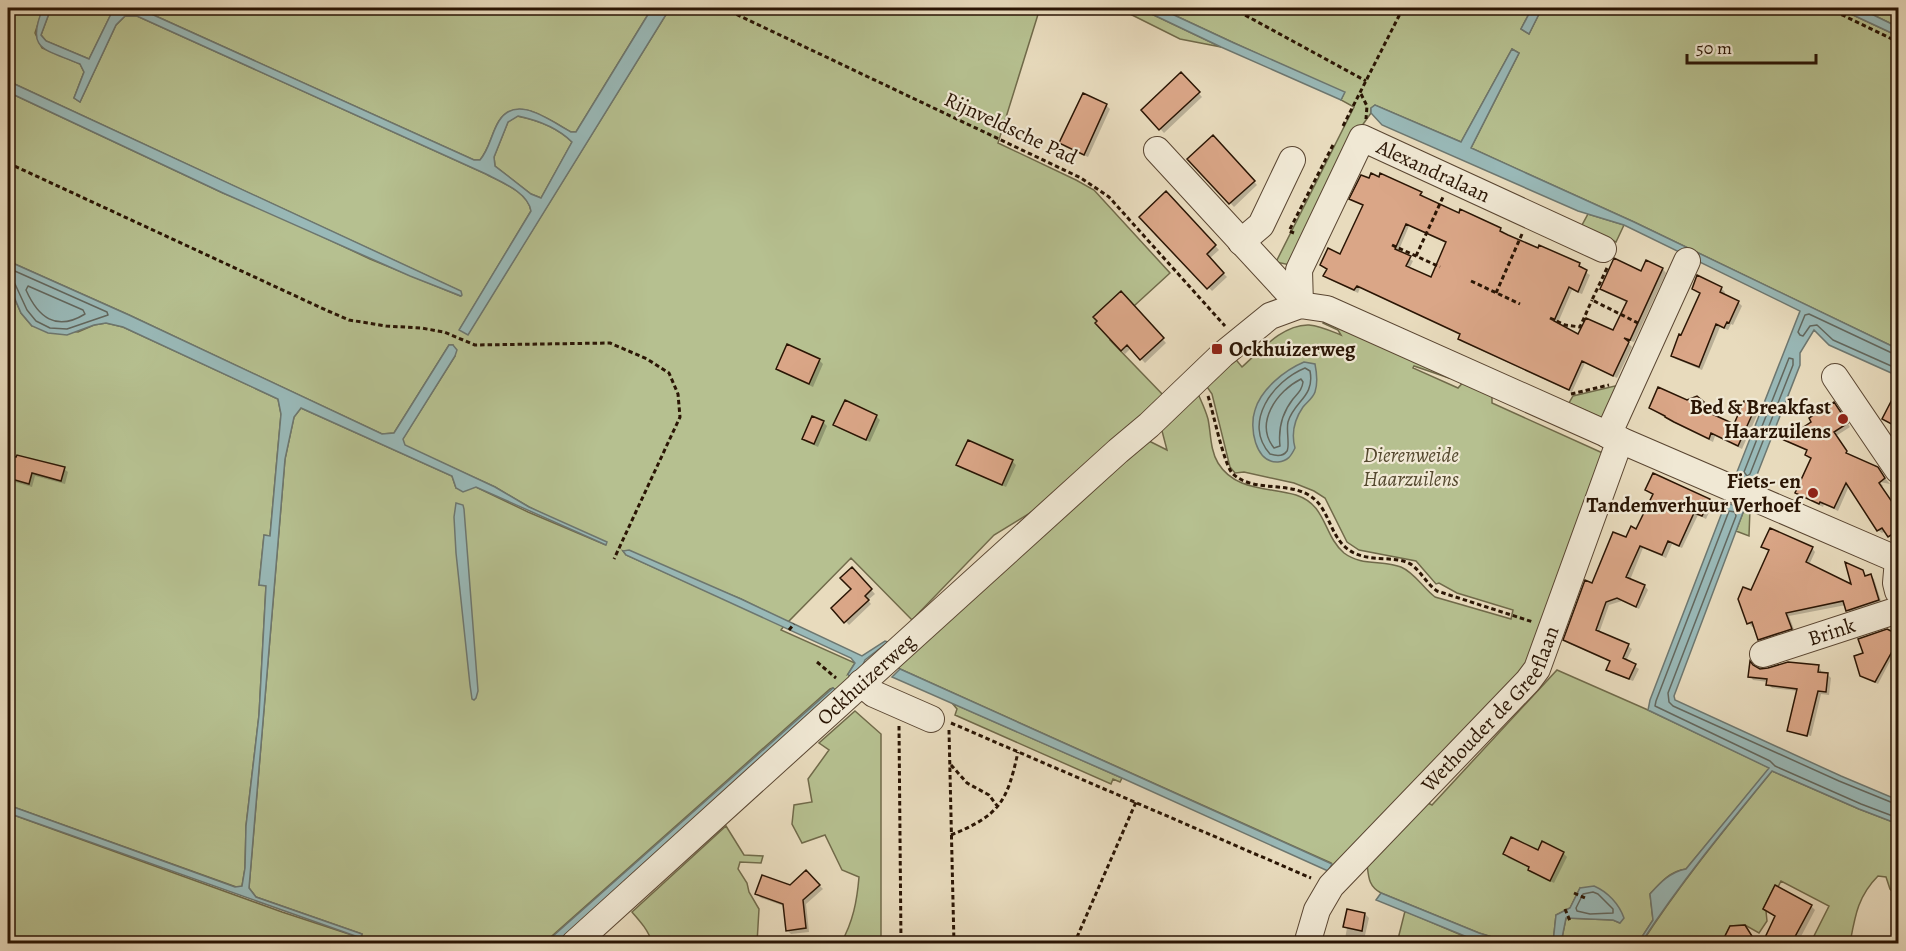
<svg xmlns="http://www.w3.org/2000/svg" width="1906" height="951" viewBox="0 0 1906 951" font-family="Alegreya,serif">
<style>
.green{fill:#b6c090;stroke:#706a4a;stroke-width:1.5}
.water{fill:#99b9b8;stroke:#6d7770;stroke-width:1.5;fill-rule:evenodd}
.shadow{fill:#0003;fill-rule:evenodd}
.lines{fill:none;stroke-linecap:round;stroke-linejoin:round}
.shore{stroke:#62675e;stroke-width:1.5}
.building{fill:#daa687;stroke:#2a1504;stroke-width:1.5;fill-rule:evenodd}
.minor-casing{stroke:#5a4632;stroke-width:28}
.path{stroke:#2a1504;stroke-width:3;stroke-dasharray:4.5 3;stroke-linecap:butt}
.minor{stroke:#f0e8d4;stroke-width:26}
.poi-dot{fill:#8f2418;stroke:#f0e8d4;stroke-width:2}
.labels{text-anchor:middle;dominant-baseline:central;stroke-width:4.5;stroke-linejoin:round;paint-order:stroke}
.street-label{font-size:21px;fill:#2a1504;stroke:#f0e8d4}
.poi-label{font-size:21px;font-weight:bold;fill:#2a1504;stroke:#f0e8d4;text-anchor:end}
.park-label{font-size:21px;font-style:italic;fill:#54482e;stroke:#f0e8d4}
</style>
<rect width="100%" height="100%" fill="#e8dbbd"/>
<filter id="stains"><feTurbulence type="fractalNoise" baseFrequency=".00333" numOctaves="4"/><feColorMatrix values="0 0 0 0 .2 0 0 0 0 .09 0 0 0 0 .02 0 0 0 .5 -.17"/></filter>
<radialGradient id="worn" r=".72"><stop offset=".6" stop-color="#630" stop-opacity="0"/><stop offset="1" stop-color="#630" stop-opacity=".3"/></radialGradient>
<path class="green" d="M 8,8 L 43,8 L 35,33 L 42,48 L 80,64 L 84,72 L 74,98 L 80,102 L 116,25 L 125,16 L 137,16 L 486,174 C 501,182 528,192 531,211 L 460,329 L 468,334 L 667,13 L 665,8 L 1040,8 L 998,143 L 1076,180 L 1094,190 L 1170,273 L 1111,327 L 1112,338 L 1110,340 L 1165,397 L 1043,505 L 994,535 L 912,620 L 851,558 L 788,622 L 741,599 L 623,551 L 626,555 L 784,626 L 781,630 L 855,663 L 848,674 L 862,667 L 836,693 L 833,688 L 830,689 L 544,943 L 391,944 L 377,939 L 375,942 L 376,944 L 8,943 L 8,813 L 282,912 L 361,938 L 362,934 L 256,897 L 249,888 L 285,459 L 294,417 L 301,408 L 452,476 L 456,488 L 476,487 L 528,512 L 606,545 L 529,507 L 495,487 L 405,446 L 402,440 L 455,356 L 453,345 L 449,345 L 394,433 L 382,434 L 129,315 L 8,261 L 8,92 L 223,193 L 272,213 L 370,259 L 460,296 L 460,291 L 8,81 Z
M 51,8 L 114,8 L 89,59 L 46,41 L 41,35 Z
M 138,8 L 652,8 L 576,132 L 571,132 C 551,121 516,94 499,121 C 491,134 490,148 480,160 L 474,160 Z
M 1118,8 L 1139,8 L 1221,47 L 1180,39 Z
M 1159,8 L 1532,8 L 1521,29 L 1529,34 L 1542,8 L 1838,8 L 1898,36 L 1898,349 L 1634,222 L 1471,148 L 1519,53 L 1512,49 L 1461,142 L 1375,105 L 1371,108 L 1371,113 L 1354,137 L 1290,265 L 1276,262 L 1354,107 L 1341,100 L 1344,93 L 1234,43 Z
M 1859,8 L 1898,8 L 1898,27 Z
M 517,116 C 537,120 558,128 572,142 L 541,198 L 531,194 L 495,166 L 494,157 L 508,122 Z
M 1588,214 L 1624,225 L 1616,242 L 1581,227 Z
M 8,283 L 21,313 L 32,326 L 78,332 L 94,325 L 106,323 L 123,327 L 278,399 L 281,414 L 270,536 L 264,535 L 259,585 L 266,585 L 259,715 L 246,826 L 245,868 L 242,886 L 239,888 L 8,805 Z
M 1326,313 L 1451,372 L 1449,378 L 1414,366 L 1413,368 L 1458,388 L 1466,379 L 1492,391 L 1492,403 L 1607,455 L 1532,664 L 1328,871 L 1331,863 L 900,669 L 895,664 L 1149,441 L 1167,450 L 1161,427 L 1196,389 C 1200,399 1205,408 1208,419 C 1211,433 1210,450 1218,463 C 1235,491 1268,487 1296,495 C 1327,505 1323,535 1344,553 C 1361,566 1382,560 1401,567 C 1415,573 1423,588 1435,597 L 1511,619 L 1513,610 L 1457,593 L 1439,583 L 1436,584 L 1416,561 L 1359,550 L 1347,542 L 1325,498 L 1314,491 L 1294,483 L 1244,472 L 1235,473 L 1230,467 L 1212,394 L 1203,381 L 1233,356 L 1242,367 C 1260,351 1283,324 1309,325 C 1320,326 1331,331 1341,335 L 1338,330 L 1323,323 Z
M 1619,385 L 1602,418 L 1569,403 L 1573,396 Z
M 1750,508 L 1749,536 L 1736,531 L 1744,510 Z
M 1557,670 L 1648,710 L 1770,768 L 1686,869 C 1670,871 1660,883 1650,894 L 1653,920 L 1638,943 L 1561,943 L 1566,918 L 1613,920 L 1620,923 L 1580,888 L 1570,908 L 1556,915 L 1553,943 L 1511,943 L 1479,933 L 1381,893 C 1366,885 1369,873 1366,857 L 1422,800 L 1432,805 Z
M 952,703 L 1122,778 L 1120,782 L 1113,779 L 1111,784 L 955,715 L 957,709 Z
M 855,711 L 881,734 L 881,943 L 841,943 C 853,922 857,901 859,877 L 842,870 L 825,835 L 802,843 L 792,824 L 794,805 L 812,802 L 808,779 L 829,750 L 819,743 Z
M 1772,771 L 1859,809 L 1898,824 L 1898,897 L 1890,889 L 1886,877 L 1878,876 C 1858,896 1855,916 1850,943 L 1828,943 L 1814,936 L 1829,906 L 1781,881 L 1778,887 L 1775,886 L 1763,909 L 1766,911 L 1767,921 L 1759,933 L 1745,925 L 1730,926 L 1723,940 L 1725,943 L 1641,944 C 1681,882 1726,828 1772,771 Z
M 726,826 L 744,855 L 763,856 L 761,863 L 740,862 L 738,869 L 747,883 L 749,892 L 759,909 L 757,943 L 652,943 C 649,931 640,921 632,912 Z
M 1405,911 L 1480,943 L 1397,943 Z"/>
<path class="water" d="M 43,8 L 51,8 L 41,35 L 46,41 L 89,59 L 114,8 L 138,8 L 474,160 L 480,160 C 490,148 491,134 499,121 C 516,93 550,121 571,132 L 576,132 L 652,8 L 665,8 L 667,13 L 468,335 L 459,330 L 531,211 C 528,192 501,182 486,174 L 137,16 L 125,16 L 116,25 L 80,102 L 74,98 L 84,72 L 80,64 C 45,49 25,51 43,8 ZM 518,116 C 537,120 558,128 572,142 L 541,198 L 531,194 L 495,166 L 494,157 L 508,122 Z
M 1139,8 L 1159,8 L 1234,43 L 1345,92 L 1341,100 L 1221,47 Z
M 1532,8 L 1542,8 L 1529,34 L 1521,29 Z
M 1838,8 L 1859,8 L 1898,27 L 1898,36 Z
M 1512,49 L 1519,53 L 1471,148 L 1634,222 L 1898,349 L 1898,376 L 1829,345 L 1814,330 L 1800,353 L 1800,365 L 1753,485 L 1735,477 L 1800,311 L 1624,225 L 1578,211 L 1382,125 L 1371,113 L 1371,108 L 1375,105 L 1461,142 Z
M 8,81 L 461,291 L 462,295 L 461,296 L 410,276 L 223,193 L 8,92 Z
M 8,261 L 129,315 L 382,434 L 394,433 L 449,345 L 453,345 L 457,350 L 455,356 L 403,439 L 405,445 L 495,487 L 529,507 L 607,542 L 606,545 L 476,487 L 463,492 L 456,488 L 452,476 L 301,408 L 294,417 L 285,459 L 249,888 L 256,897 L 362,934 L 361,938 L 8,813 L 8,805 L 235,887 L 242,886 L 245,868 L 246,826 L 259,715 L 266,586 L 259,585 L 264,535 L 270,536 L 281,414 L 278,399 L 123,327 L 106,323 L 94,325 L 67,335 L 48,333 L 32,326 L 21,313 L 8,283 Z
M 1304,362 L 1315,364 C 1317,374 1318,383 1315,392 C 1313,398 1307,402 1303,407 C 1294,420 1291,433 1295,448 C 1291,456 1288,461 1278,462 C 1255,463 1249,427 1255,410 C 1261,389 1285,370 1304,362 Z
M 1726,502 L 1744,510 L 1674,696 L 1675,700 L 1841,776 L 1898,800 L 1898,824 L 1859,809 L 1772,771 C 1726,827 1680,883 1641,943 L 1638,943 L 1653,920 L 1650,894 C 1660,883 1670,872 1686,869 L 1769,768 L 1648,710 L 1650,700 Z
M 456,503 L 463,505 L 464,509 L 478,691 L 476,698 L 474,700 L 472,699 L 470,685 L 456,553 L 454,517 Z
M 629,550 L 741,599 L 862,656 L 885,641 L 888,642 L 865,660 L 862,667 L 849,676 L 848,674 L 855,663 L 851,658 L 626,555 L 623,551 Z
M 900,669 L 1332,864 L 1328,871 L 1122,778 L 892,677 Z
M 833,688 L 836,690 L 560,943 L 544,944 Z
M 1594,886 C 1608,892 1619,904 1624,918 L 1620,923 L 1613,920 L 1566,918 L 1561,943 L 1553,943 L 1556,915 L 1570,908 L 1580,888 Z
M 1381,893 L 1479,933 L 1511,943 L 1482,943 L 1376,900 Z"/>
<path class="shadow" d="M 1181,74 L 1202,97 L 1164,133 L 1143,110 Z
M 1083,95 L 1107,106 L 1110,109 L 1088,157 L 1065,147 L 1061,143 Z
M 1213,137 L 1257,185 L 1234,207 L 1189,159 Z
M 1166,193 L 1219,250 L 1209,259 L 1227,277 L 1212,291 L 1141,217 Z
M 1421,193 L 1424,197 L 1423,198 L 1459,215 L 1500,229 L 1504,232 L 1503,234 L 1579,264 L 1583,268 L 1582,270 L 1590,275 L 1582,294 L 1572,290 L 1557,325 L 1579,336 L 1614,332 L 1628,303 L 1605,292 L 1601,289 L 1642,273 L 1647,262 L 1663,269 L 1666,273 L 1634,342 L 1624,339 L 1632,347 L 1617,378 L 1585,363 L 1572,392 L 1463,342 L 1460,339 L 1462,335 L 1360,288 L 1358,293 L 1328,279 L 1325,275 L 1328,270 L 1321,265 L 1340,256 L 1364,206 L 1351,199 ZM 1409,226 L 1448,244 L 1432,279 L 1409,269 L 1413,261 L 1398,252 Z
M 1721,288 L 1725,292 L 1724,295 L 1738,302 L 1742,306 L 1733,325 L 1731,324 L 1728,330 L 1720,327 L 1702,370 L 1676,359 L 1673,356 L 1701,294 L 1694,289 Z
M 1121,293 L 1166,343 L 1145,363 L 1131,348 L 1125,354 L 1097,323 Z
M 819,360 L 823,364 L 813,387 L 781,372 L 777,369 Z
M 1687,402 L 1703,403 L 1707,407 L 1705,410 L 1711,415 L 1734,426 L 1755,407 L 1759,411 L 1742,449 L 1715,436 L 1713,442 L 1670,421 L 1650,408 Z
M 1837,407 L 1850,427 L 1836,436 L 1850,456 L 1881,473 L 1890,484 L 1880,482 L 1883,486 L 1881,487 L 1898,513 L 1898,535 L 1893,539 L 1886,531 L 1882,533 L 1878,530 L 1849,486 L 1838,511 L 1824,504 L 1823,507 L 1800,496 L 1797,493 L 1813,459 L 1807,455 L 1808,451 L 1786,440 Z
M 876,416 L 880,420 L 870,442 L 839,428 L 835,425 Z
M 823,422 L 827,426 L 818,447 L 807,442 L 803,439 Z
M 17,459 L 64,469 L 68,472 L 65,484 L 35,476 L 32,487 L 8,480 L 8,483 L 8,460 Z
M 1012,461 L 1016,465 L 1006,487 L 962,468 L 958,464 Z
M 1654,475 L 1709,501 L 1713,504 L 1706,519 L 1698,515 L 1682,548 L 1672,544 L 1666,558 L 1643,548 L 1630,580 L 1645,586 L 1648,590 L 1639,609 L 1622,601 L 1609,605 L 1599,633 L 1628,646 L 1632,649 L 1626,661 L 1639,669 L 1633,681 L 1611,673 L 1608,670 L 1611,662 L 1568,643 L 1565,640 L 1592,585 L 1626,539 L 1637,531 L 1654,495 L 1647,490 Z
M 1763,546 L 1812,548 L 1815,552 L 1809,565 L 1853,586 L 1862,572 L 1867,577 L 1871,576 L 1874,579 L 1882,604 L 1851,614 L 1846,605 L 1789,616 L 1795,632 L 1763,642 L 1760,639 L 1755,626 L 1752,627 L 1749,623 L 1752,592 L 1770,552 Z
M 852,569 L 875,594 L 868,600 L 871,604 L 849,625 L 833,608 L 853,590 Z
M 1898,637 L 1898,646 L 1878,684 L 1865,678 L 1862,675 Z
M 1818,667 L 1821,670 L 1821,674 L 1827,674 L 1831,678 L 1829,695 L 1821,694 L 1811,736 L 1790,731 L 1790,733 L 1788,731 L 1798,691 L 1772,688 L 1768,684 L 1768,682 L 1753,680 L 1750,676 L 1760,670 Z
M 1538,852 L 1563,853 L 1567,857 L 1554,883 L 1534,873 L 1530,868 L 1508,858 L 1505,854 Z
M 806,872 L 823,889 L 806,904 L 809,932 L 791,934 L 787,930 L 784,906 L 761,898 L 757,894 L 790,887 Z
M 1811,906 L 1815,910 L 1797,944 L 1763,944 L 1777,917 L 1765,909 Z
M 1365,914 L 1369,918 L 1363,944 L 1344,944 L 1347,928 L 1345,926 Z"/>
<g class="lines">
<path class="shore" d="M 8,268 L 107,312 L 108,315 L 67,329 L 50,328 L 36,321 L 27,310 L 15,284 L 8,281
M 28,286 L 83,310 L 85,314 C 56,332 38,317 26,290 Z
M 1898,354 L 1894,354 L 1809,314 L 1805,315 L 1798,332 L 1800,335 L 1803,336 L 1810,326 L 1817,325 L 1833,340 L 1898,369
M 1789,358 L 1793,359 L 1793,365 L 1750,474 L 1747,476 L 1744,472 Z
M 1305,368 L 1310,371 C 1315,397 1294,401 1288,422 C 1286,430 1290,446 1287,451 C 1283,457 1276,456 1270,454 C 1242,423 1273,381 1305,368 Z
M 1301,379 L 1303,382 C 1302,390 1298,393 1293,399 C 1282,413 1278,428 1280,446 L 1274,448 C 1254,423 1277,391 1301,379 Z
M 1898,805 L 1839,781 L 1673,706 L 1669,702 L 1668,693 L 1736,516 L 1735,512 L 1729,511 L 1656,701 L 1655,706 L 1770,761 L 1775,766 L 1861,804 L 1898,818
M 1593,892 L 1598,894 L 1613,909 L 1613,913 L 1590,914 L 1577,911 L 1576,908 L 1583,894 Z"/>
</g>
<path class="building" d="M 1181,72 L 1200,92 L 1159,130 L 1141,110 Z
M 1083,93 L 1107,104 L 1084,155 L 1059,143 Z
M 1213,135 L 1255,181 L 1229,204 L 1187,159 Z
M 1371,173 L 1379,177 L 1380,173 L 1422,192 L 1420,195 L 1459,213 L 1460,209 L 1501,228 L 1500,231 L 1508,235 L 1538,248 L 1539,245 L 1580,263 L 1579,266 L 1587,270 L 1578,292 L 1569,287 L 1554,321 L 1578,334 L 1586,318 L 1613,330 L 1627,301 L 1600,289 L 1614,258 L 1641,271 L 1646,260 L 1663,268 L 1630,340 L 1624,338 L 1629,342 L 1613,376 L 1582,361 L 1569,390 L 1458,339 L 1460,334 L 1357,286 L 1354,290 L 1323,276 L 1327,269 L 1320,265 L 1328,248 L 1340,254 L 1363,205 L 1349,199 L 1361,175 L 1369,178 ZM 1406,224 L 1446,242 L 1431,277 L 1406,266 L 1411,256 L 1395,249 Z
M 1166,191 L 1216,245 L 1207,254 L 1224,273 L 1207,289 L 1139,217 Z
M 1697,275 L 1722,287 L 1720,292 L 1739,301 L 1729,323 L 1727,322 L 1724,328 L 1716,324 L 1699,367 L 1671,356 L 1679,334 L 1681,335 L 1700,293 L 1692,289 Z
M 1121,291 L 1164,338 L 1140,360 L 1127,345 L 1121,351 L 1095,323 L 1097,321 L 1093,317 Z
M 787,344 L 820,359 L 809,384 L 776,369 Z
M 1899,386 L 1899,428 L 1882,419 Z
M 1658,387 L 1687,400 L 1697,396 L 1704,402 L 1701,409 L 1734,424 L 1744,401 L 1756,406 L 1738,446 L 1711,433 L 1709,439 L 1674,422 L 1665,417 L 1665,416 L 1649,408 Z
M 845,400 L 877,415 L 866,440 L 833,425 Z
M 1834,402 L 1848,423 L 1834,432 L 1847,451 L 1846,453 L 1878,467 L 1885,478 L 1879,483 L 1899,512 L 1899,530 L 1888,537 L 1882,528 L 1877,531 L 1846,483 L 1834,508 L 1820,502 L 1819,504 L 1795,493 L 1811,458 L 1805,455 L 1807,450 L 1784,440 L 1811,422 L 1809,418 Z
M 812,416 L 824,421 L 814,444 L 802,439 Z
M 968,440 L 1013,460 L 1002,485 L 956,465 Z
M 10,455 L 16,457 L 17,455 L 65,467 L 61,481 L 32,473 L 29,484 L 8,478 L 8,459 L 9,459 Z
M 1653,473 L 1710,499 L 1702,516 L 1694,513 L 1679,546 L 1668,541 L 1662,555 L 1640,546 L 1626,577 L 1645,585 L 1636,607 L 1617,598 L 1606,602 L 1596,630 L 1629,644 L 1623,658 L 1636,664 L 1629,679 L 1606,670 L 1610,661 L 1563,640 L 1585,580 L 1592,583 L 1613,532 L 1626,537 L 1631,526 L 1636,529 L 1653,494 L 1645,490 Z
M 1770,528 L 1813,547 L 1806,562 L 1851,584 L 1845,562 L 1863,570 L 1865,576 L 1871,574 L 1879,600 L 1846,611 L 1843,601 L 1786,613 L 1792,629 L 1758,640 L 1752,622 L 1747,624 L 1738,599 L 1743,587 L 1751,590 L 1769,550 L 1761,547 Z
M 852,567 L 872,589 L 865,596 L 869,600 L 844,623 L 831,608 L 851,589 L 840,578 Z
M 1887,629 L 1899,635 L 1899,639 L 1875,682 L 1860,676 L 1854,656 L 1863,653 L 1858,639 Z
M 1750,661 L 1753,665 L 1760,669 L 1768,668 L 1788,662 L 1819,665 L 1818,672 L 1828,673 L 1826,692 L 1818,691 L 1807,736 L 1787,731 L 1797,689 L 1766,685 L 1767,679 L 1748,677 Z
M 1511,837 L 1538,850 L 1542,841 L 1564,852 L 1550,881 L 1528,870 L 1529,867 L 1503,854 Z
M 806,870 L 820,885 L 803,900 L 806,928 L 786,931 L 783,904 L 755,894 L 762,875 L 790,885 Z
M 1775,885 L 1812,905 L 1791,944 L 1762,944 L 1775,916 L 1763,909 Z
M 1347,909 L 1365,913 L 1362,931 L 1343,927 Z
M 1745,925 L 1757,944 L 1721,944 L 1730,926 Z"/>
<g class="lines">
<defs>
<g id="minor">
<path d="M 1157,150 L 1300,305"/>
<path d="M 1241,242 L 1261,225 L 1292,160"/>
<path id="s1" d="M 1300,305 L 1299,270 L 1362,138 L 1603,249"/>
<path d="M 1835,377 L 1898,470"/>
<path d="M 1608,435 L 1687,261"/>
<path d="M 1898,560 L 1896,583 L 1898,591"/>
<path id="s2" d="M 1763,654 L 1898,610"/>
<path d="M 861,683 L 874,694 L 931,719"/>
<path id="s3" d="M 574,944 L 1118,451 L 1149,425 L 1222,355 L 1270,316 L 1300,305 L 1327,309 L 1620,440 L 1898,560"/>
<path id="s4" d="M 1307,944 L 1317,910 L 1331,886 L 1528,681 L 1537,669 L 1620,440"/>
</g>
</defs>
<use href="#minor" class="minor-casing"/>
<path class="path" d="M 723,8 L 1081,178 L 1109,197 L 1225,326
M 1232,8 L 1366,81
M 1828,8 L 1898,42
M 1361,94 L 1367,106 L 1366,119
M 1343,126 L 1403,8
M 8,163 L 328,311 L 349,320 L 386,326 L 421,328 L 444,332 L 475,345 L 610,343 L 647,359 L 669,373 L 678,394 L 680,417 L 614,559
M 1294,233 L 1289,231 L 1333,145
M 1392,245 L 1440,267
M 1416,256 L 1443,197
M 1607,268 L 1592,300 L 1638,323
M 1471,281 L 1520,304
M 1496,293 L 1522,234
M 1550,318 L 1565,325 L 1580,327 L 1592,300
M 1571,394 L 1609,385
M 1208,396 C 1213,411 1224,466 1233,474 C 1253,492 1284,482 1307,494 C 1328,505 1328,529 1343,545 C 1363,566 1395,553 1412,565 C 1422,573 1427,584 1437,591 L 1533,622
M 789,630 L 794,624
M 817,662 L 836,678
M 951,723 L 1311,878
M 899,726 L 901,944
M 949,730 L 954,944
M 951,765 L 967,783 L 989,795 L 998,807
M 951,835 C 1000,815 1007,802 1018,752
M 1574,893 L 1585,898
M 1565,909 L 1570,921
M 1074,944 L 1136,802"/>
<use href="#minor" class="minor"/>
</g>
<g class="poi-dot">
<rect x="1211" y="343" width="12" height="12" rx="3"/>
<circle cx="1843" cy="419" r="6"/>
<circle cx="1813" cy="493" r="6"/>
</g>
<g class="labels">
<g class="street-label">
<text transform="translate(1011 128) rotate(25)">Rijnveldsche Pad</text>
<text stroke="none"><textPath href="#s1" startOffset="260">Alexandralaan</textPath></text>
<text stroke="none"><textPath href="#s2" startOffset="72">Brink</textPath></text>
<text stroke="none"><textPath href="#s3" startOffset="394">Ockhuizerweg</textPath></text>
<text stroke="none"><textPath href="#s4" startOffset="303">Wethouder de Greeflaan</textPath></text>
</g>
<g class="poi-label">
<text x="1229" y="349" text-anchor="start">Ockhuizerweg</text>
<text x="1831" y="407">Bed &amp; Breakfast<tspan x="1831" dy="24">Haarzuilens</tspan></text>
<text x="1801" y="481">Fiets- en<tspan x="1801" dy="24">Tandemverhuur Verhoef</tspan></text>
</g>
<g class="park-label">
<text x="1411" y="455">Dierenweide<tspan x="1411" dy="24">Haarzuilens</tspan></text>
</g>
</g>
<rect width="1906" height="951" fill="none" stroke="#e8dbbd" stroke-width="30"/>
<rect x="9" y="9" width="1888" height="933" fill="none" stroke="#2a1504" stroke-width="3"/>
<rect x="15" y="15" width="1876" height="921" fill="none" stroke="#2a1504" stroke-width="1.5"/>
<path d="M1687 54v9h129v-9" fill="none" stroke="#2a1504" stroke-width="3"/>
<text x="1696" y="54" font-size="18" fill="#2a1504" stroke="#f0e8d4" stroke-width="4.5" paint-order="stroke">50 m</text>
<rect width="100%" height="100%" filter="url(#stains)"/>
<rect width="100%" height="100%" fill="url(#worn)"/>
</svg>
